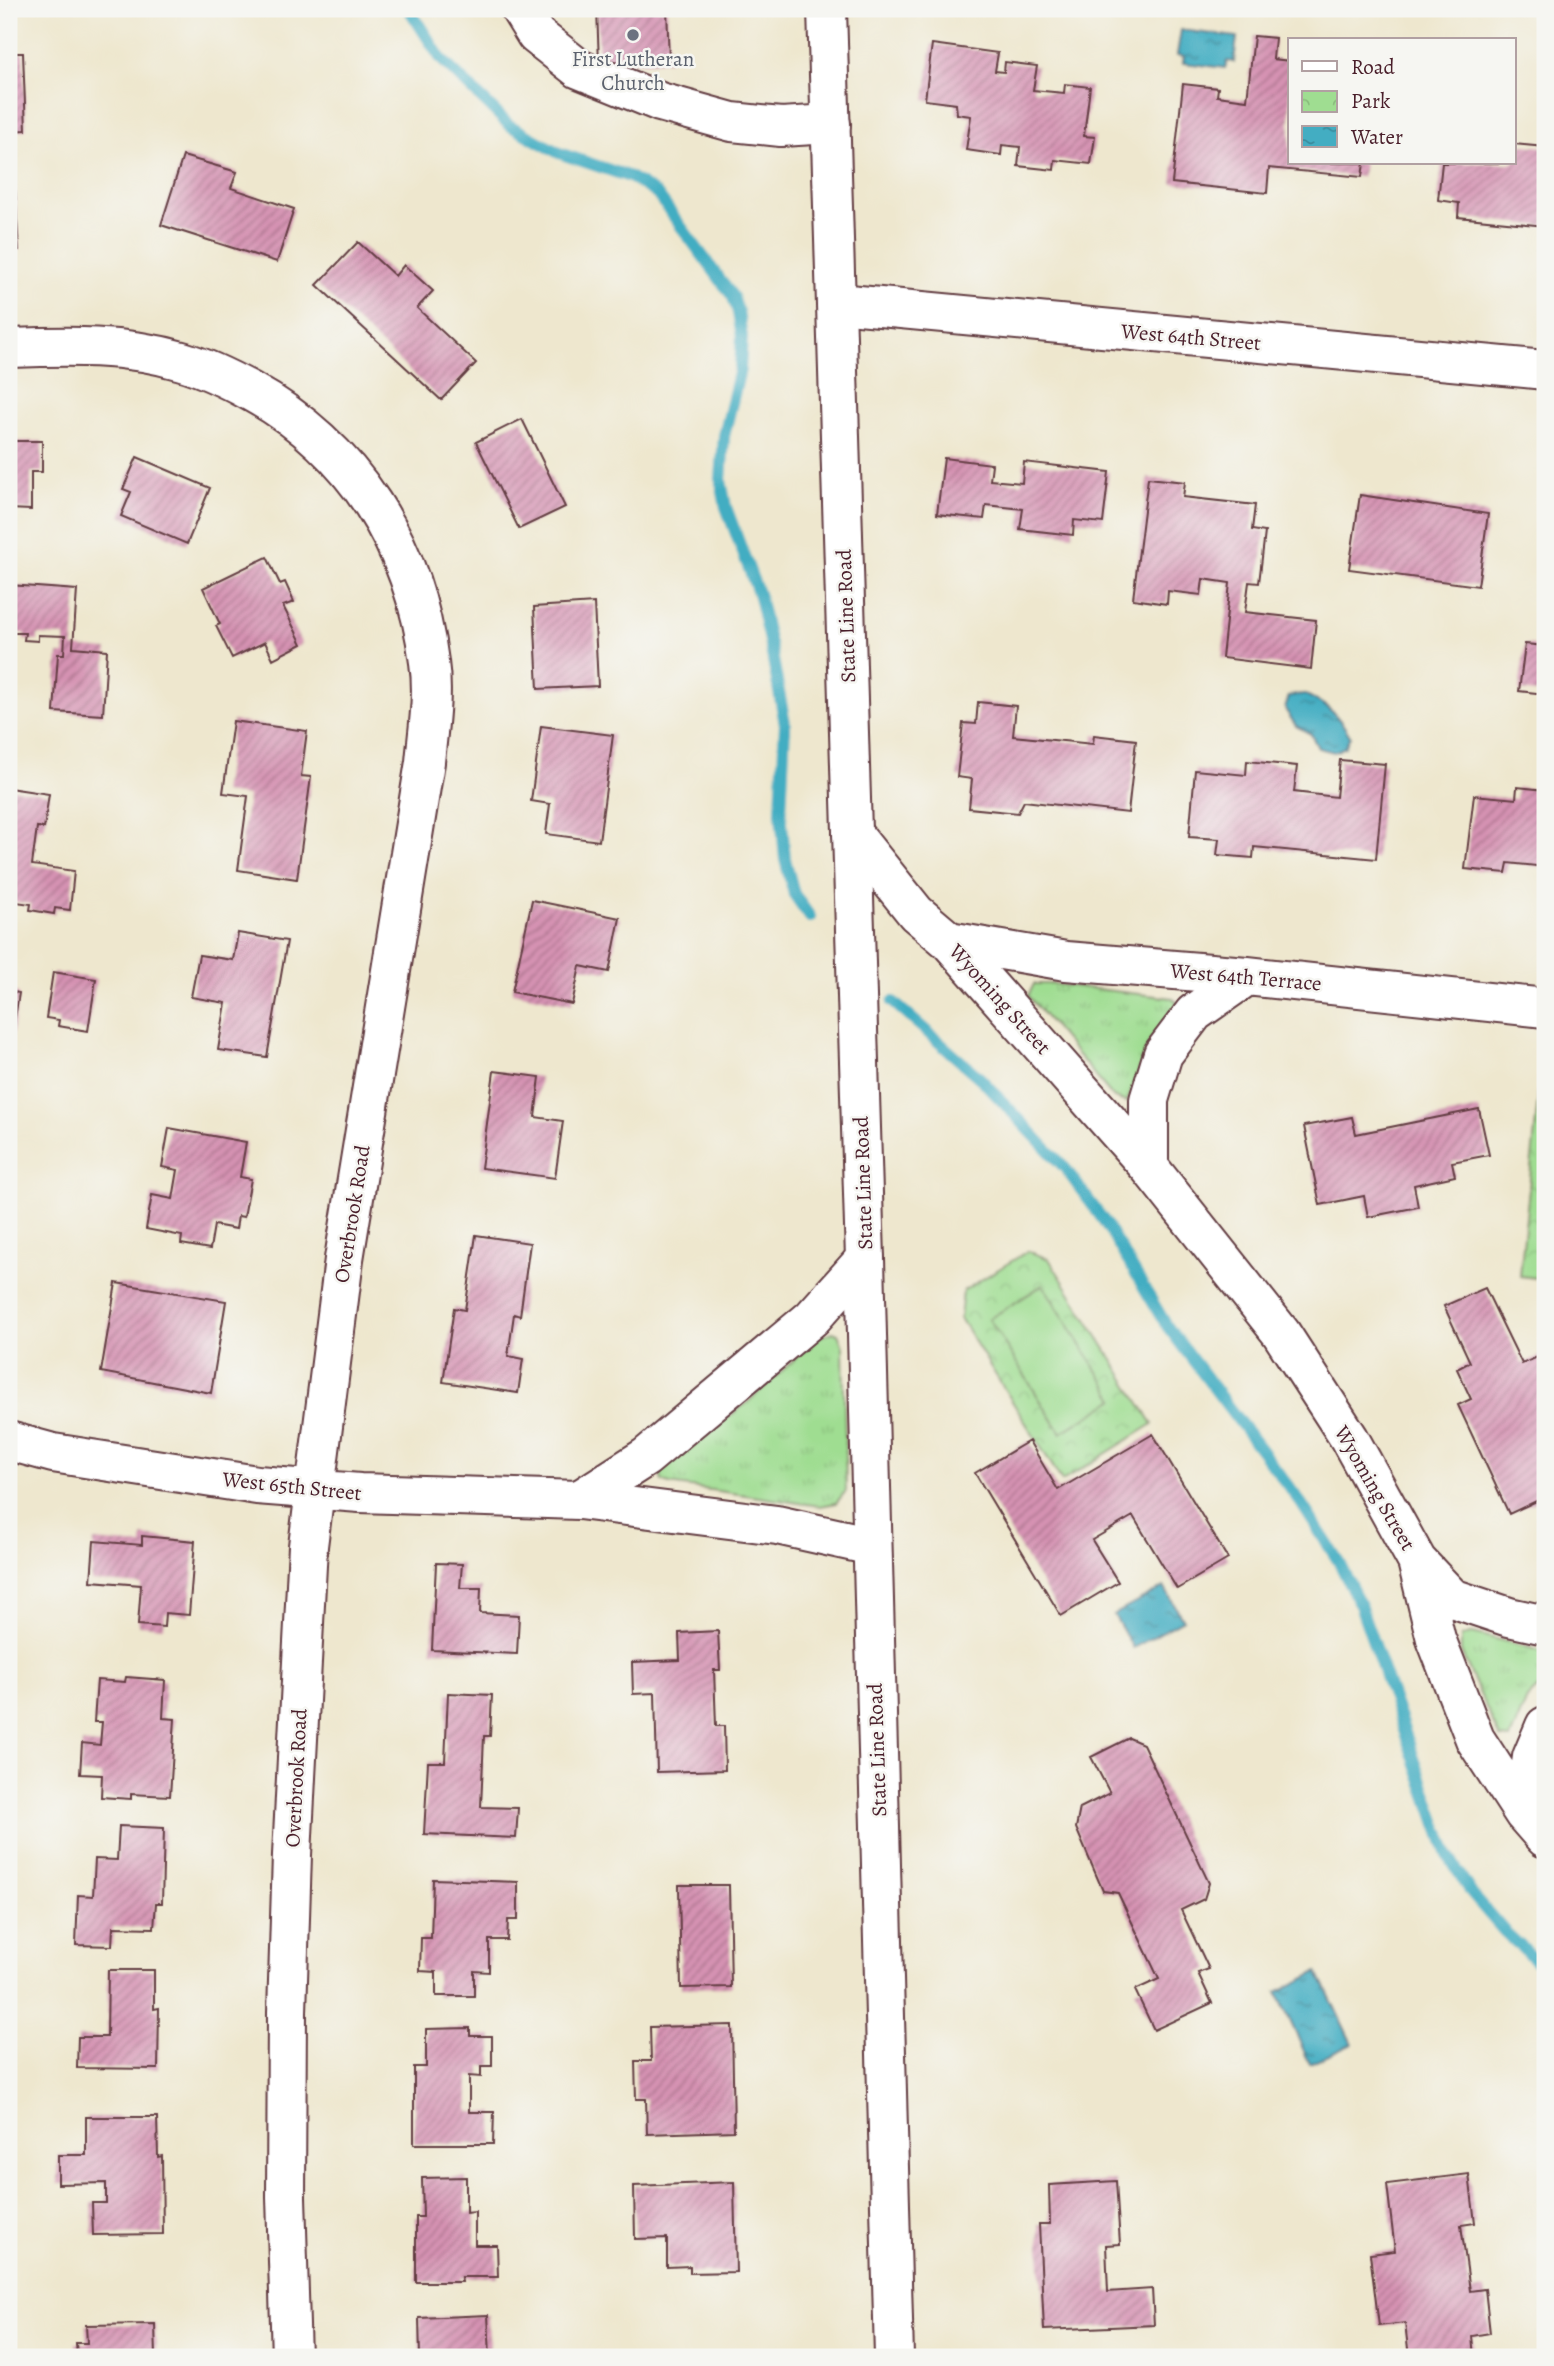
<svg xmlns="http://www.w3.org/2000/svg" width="1554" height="2366" viewBox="0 0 1554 2366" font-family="Alegreya,serif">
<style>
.grass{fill:url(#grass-tufts);stroke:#747e5e;stroke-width:2}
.park{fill:url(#park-crowns);stroke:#747e5e;stroke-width:2}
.pitch{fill:#9fdd91;stroke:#747e5e;stroke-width:2}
.water{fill:url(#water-ripples);stroke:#466676;stroke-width:2}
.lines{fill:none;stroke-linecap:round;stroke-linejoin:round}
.stream{stroke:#43adc2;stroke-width:12}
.building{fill:url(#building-hatch)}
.minor-casing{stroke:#633d43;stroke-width:42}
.major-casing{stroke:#633d43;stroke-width:42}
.minor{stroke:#fff;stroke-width:38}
.major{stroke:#fff;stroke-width:38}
.worship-dot{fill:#6b7280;stroke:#f6f6f2;stroke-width:2.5}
.labels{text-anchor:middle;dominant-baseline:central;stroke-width:5;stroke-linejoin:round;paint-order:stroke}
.worship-label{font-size:21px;fill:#5b616d;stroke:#f6f6f2}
.street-label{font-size:21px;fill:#4a1f2b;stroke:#f6f6f2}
</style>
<defs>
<pattern id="grass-tufts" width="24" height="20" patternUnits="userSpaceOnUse" patternTransform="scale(1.75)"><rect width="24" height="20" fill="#9fdd91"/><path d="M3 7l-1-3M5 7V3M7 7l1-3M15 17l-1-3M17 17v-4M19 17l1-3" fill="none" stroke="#8abd7d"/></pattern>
<pattern id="park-crowns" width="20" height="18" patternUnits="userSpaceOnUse" patternTransform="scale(1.75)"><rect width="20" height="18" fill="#9fdd91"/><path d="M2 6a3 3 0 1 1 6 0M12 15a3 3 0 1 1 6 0" fill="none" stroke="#8abd7d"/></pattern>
<pattern id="water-ripples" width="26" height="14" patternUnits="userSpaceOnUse" patternTransform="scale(1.75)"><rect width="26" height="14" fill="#43adc2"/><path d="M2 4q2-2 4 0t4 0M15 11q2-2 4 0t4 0" fill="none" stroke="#3a8c9e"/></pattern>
<pattern id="building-hatch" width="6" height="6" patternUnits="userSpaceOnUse" patternTransform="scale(1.75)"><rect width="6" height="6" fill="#d592b2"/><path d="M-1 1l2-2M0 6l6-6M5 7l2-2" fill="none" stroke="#af7791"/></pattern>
</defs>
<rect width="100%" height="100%" fill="#f6f6f2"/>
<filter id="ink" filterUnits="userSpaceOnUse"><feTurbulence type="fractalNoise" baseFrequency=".0143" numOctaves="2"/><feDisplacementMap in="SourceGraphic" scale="14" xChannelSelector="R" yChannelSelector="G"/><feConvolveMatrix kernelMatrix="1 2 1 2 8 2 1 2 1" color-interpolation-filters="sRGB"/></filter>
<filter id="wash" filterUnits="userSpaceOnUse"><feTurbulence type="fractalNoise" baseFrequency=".00686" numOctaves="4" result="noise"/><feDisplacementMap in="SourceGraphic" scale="28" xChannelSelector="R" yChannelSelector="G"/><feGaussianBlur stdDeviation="1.57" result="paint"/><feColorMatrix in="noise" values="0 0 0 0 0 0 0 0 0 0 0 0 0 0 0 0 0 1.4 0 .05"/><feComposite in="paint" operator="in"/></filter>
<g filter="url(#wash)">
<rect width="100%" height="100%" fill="#eee7ce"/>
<path class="grass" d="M 1034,984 L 1053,984 L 1173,998 L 1180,1006 C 1169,1018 1154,1031 1148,1045 C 1139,1063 1137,1085 1126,1102 L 1114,1098 L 1028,996 Z
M 833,1332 L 838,1334 L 843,1347 L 846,1491 L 836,1503 L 820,1506 L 669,1484 L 662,1481 L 660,1472 L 663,1466 L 747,1403 L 819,1337 Z
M 1473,1633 L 1545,1652 L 1545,1681 L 1527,1699 L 1510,1739 L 1500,1738 L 1461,1652 L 1461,1637 Z"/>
<path class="park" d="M 1541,1071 L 1545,1072 L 1545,1279 L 1520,1276 Z
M 1028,1251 L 1049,1259 L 1153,1424 L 1062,1481 L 960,1318 L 963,1291 Z"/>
<path class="pitch" d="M 1043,1285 L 1115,1399 L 1061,1433 L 989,1319 Z"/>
<path class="water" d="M 1181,30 L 1237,37 L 1234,62 L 1227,61 L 1225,68 L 1183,63 L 1184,56 L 1177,55 Z
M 1304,694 C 1327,705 1337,713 1350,736 L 1345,747 L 1334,752 L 1318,748 L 1311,734 L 1296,726 L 1285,709 L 1289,696 Z
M 1164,1587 L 1183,1620 L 1133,1648 L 1114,1615 Z
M 1318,1972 L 1352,2044 L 1310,2064 L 1277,1992 Z"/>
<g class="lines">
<path class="stream" d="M 409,9 L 441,59 L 509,125 L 559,153 L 630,177 L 657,194 L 733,297 L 738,312 L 742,337 L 740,369 L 724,436 L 721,481 L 726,507 L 759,596 L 772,654 L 785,724 L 781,812 L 785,859 L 794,894 L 810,917
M 893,1002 L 981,1079 L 1065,1168 L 1104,1221 L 1167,1326 L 1301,1503 L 1339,1562 L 1360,1605 L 1448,1855 L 1471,1893 L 1504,1931 L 1545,1969"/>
</g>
<g id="blocks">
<path class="building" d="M 597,9 L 667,9 L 669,61 L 599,63 Z
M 1254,36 L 1275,38 L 1273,59 L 1290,61 L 1290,163 L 1364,163 L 1362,177 L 1269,168 L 1267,193 L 1172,183 L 1183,84 L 1218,88 L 1217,96 L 1247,100 Z
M 932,44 L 998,53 L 995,71 L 1004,72 L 1005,62 L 1037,66 L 1033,90 L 1064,93 L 1065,84 L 1090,87 L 1084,136 L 1095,137 L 1091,164 L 1055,160 L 1054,170 L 1018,166 L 1020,147 L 1002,145 L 1001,155 L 966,150 L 971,116 L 957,114 L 956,104 L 925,100 Z
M 9,53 L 23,53 L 26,130 L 9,131 Z
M 1514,144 L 1545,147 L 1545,226 L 1458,217 L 1459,203 L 1438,200 L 1442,163 L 1514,163 Z
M 183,156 L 237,172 L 231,188 L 294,209 L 277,262 L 161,225 Z
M 9,173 L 14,173 L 19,250 L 9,251 Z
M 358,242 L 395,276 L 404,265 L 433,291 L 417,308 L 476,363 L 441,400 L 317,285 Z
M 522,419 L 565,507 L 519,529 L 476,442 Z
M 9,441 L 42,441 L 42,472 L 31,472 L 31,510 L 9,509 Z
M 137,457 L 210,488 L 187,544 L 121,516 L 131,492 L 123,489 Z
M 944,458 L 992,464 L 990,480 L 1022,483 L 1024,462 L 1109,472 L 1103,523 L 1074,520 L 1073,535 L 1020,529 L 1023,509 L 986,505 L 984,519 L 937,514 Z
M 1148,478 L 1185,482 L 1183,497 L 1255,505 L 1252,530 L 1265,532 L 1259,583 L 1249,582 L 1245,612 L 1316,620 L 1311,669 L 1222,658 L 1230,583 L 1203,579 L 1201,595 L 1168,591 L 1167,604 L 1133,599 Z
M 1360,495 L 1488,514 L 1478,586 L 1349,569 Z
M 267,557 L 280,584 L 285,582 L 294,602 L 283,606 L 302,644 L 273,659 L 265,642 L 232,658 L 216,626 L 220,624 L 203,588 Z
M 9,585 L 77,590 L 73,647 L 107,650 L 103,715 L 54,712 L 58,654 L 64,654 L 65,636 L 38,635 L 38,641 L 24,640 L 25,633 L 12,633 L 11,642 L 9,642 Z
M 594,603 L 598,686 L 538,689 L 534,607 Z
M 1525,644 L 1545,646 L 1545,694 L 1519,691 Z
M 978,702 L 1016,706 L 1013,736 L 1093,744 L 1094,735 L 1136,740 L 1128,813 L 1024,801 L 1018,813 L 969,808 L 972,779 L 957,777 L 963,723 L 976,724 Z
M 233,721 L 307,731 L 301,776 L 311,777 L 297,879 L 238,870 L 248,796 L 223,793 Z
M 541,726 L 613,735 L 599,841 L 546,834 L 550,804 L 531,801 Z
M 1340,760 L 1385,764 L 1376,859 L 1254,847 L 1253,858 L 1217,855 L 1219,839 L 1189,837 L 1195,770 L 1246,775 L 1247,761 L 1297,766 L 1294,792 L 1336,797 Z
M 1517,787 L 1545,790 L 1545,867 L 1508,863 L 1506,873 L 1465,869 L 1474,795 L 1516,799 Z
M 9,788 L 49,794 L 44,828 L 37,827 L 32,865 L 74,871 L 70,910 L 55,908 L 54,914 L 30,910 L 31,904 L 9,901 Z
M 532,900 L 620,918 L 609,972 L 580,966 L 572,1004 L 512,992 Z
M 238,933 L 287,941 L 267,1057 L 218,1050 L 226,1003 L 191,997 L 199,955 L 233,960 Z
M 53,972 L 96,979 L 88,1031 L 58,1026 L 59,1020 L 46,1018 Z
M 9,991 L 19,993 L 10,1049 L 9,1049 Z
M 494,1071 L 540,1077 L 535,1117 L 563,1121 L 555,1178 L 481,1168 Z
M 1479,1109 L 1489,1155 L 1452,1162 L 1455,1176 L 1414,1185 L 1418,1207 L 1368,1217 L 1364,1196 L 1320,1205 L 1304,1126 L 1352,1117 L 1356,1134 Z
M 169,1128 L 246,1142 L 240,1177 L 251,1179 L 244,1217 L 238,1216 L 236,1229 L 214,1225 L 210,1249 L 181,1244 L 182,1236 L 146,1229 L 152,1195 L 173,1199 L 178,1170 L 162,1167 Z
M 476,1235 L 530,1243 L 520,1316 L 514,1314 L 508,1356 L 523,1359 L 518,1393 L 443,1382 L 454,1308 L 465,1310 Z
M 116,1283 L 226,1301 L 211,1393 L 101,1372 Z
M 1485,1288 L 1522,1364 L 1542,1355 L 1545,1345 L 1545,1497 L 1509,1514 L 1458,1405 L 1471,1399 L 1457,1369 L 1470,1362 L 1444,1306 Z
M 1153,1434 L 1228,1559 L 1177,1589 L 1133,1516 L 1092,1540 L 1118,1582 L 1061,1616 L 975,1473 L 1029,1441 L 1058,1490 Z
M 142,1536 L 195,1541 L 189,1615 L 165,1613 L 164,1627 L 138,1625 L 141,1585 L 91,1581 L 94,1541 L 142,1545 Z
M 436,1563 L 462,1564 L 460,1588 L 481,1588 L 480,1613 L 519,1615 L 517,1654 L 432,1650 Z
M 718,1631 L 720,1670 L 714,1670 L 716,1726 L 724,1726 L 725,1770 L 657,1772 L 655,1693 L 633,1694 L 632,1662 L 680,1660 L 679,1633 Z
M 126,1677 L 165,1680 L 163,1718 L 175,1719 L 170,1796 L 131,1794 L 131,1799 L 101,1797 L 102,1775 L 80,1774 L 82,1743 L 100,1745 L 102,1722 L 94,1722 L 97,1680 L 125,1682 Z
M 448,1693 L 492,1695 L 490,1736 L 484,1736 L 481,1807 L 518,1808 L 516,1838 L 424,1834 L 428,1762 L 445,1762 Z
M 1129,1738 L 1143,1744 L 1209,1883 L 1204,1899 L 1181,1910 L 1209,1969 L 1198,1973 L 1212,2003 L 1154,2030 L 1135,1990 L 1159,1979 L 1118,1893 L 1103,1891 L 1076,1828 L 1080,1808 L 1110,1793 L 1091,1757 Z
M 119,1826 L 164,1828 L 162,1903 L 156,1903 L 154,1928 L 113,1927 L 112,1946 L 76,1945 L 78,1895 L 93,1896 L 95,1859 L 117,1860 Z
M 433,1879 L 518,1882 L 518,1920 L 508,1920 L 507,1940 L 489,1940 L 489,1972 L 474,1971 L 474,1996 L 436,1996 L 436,1972 L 420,1971 L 421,1938 L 431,1938 Z
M 679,1885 L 729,1885 L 731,1987 L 681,1988 Z
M 108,1970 L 154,1970 L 154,2009 L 159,2008 L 158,2069 L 77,2068 L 78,2037 L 107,2037 Z
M 732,2025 L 734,2131 L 647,2134 L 646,2099 L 636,2099 L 635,2061 L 651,2061 L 650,2027 Z
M 470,2028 L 470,2036 L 492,2036 L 492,2066 L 481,2066 L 481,2077 L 469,2076 L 469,2112 L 494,2112 L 493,2144 L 414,2144 L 414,2067 L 426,2067 L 426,2029 Z
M 86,2117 L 157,2117 L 158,2157 L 162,2156 L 163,2234 L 93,2235 L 92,2203 L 106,2203 L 106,2183 L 58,2184 L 58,2155 L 86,2155 Z
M 1469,2174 L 1475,2223 L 1461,2225 L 1470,2291 L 1485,2289 L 1490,2333 L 1472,2336 L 1474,2357 L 1409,2357 L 1405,2323 L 1379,2326 L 1370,2254 L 1395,2251 L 1387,2184 Z
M 466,2177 L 466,2213 L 475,2212 L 475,2245 L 497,2245 L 498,2277 L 461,2277 L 462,2282 L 416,2282 L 416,2217 L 423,2217 L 422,2178 Z
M 1116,2181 L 1120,2244 L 1106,2245 L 1108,2292 L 1152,2289 L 1154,2325 L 1044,2330 L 1039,2224 L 1050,2224 L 1049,2185 Z
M 734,2182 L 736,2272 L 690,2273 L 690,2266 L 667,2267 L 667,2238 L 635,2239 L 634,2186 Z
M 488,2315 L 490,2357 L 420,2357 L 419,2318 Z
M 155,2324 L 156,2357 L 77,2357 L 76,2343 L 87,2343 L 86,2325 Z"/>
</g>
</g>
<g filter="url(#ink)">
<use href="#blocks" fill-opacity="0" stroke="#633d43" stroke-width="2"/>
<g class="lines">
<defs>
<path id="minor" d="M 520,9 L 536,35 L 579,69 L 660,102 L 732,122 L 781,127 L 831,124
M 838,303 L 1545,370
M 9,348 C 67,346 125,344 182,361 C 206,368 228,379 250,391 C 354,448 414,545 429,662 C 434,695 428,729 425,762 L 344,1259 L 308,1546 L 292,1855 L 287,2012 L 286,2197 L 291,2357
M 852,833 L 916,913 L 949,941 L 1149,1167
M 949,941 L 1066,961 L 1247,976 L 1545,1008
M 1247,976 L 1194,1013 L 1163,1054 L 1149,1100 L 1149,1167 L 1281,1333 L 1349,1438 L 1417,1561 L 1436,1639 L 1475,1739 L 1524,1814 L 1545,1838
M 9,1441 L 53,1453 L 257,1485 L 360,1493 L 579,1500 L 777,1525 L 872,1546
M 579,1500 L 646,1457 L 812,1318 L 865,1259
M 1417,1561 L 1452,1598 L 1509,1617 L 1545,1625
M 1524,1814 L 1532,1757 L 1545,1726"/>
<path id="major" d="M 827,9 L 865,1259 L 894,2357"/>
</defs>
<use href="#minor" class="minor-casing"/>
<use href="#major" class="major-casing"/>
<use href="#minor" class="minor"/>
<use href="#major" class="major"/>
</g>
</g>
<circle class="worship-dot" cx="633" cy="35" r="7"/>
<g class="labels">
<g class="worship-label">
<text x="633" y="59">First Lutheran<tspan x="633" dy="24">Church</tspan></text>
</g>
<g class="street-label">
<text transform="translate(1191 337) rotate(5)">West 64th Street</text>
<text transform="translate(846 616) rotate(-92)">State Line Road</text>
<text transform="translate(1246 977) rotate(5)">West 64th Terrace</text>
<text transform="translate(1000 999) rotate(48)">Wyoming Street</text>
<text transform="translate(863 1183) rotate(-92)">State Line Road</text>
<text transform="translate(352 1214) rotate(-81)">Overbrook Road</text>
<text transform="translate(292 1486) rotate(6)">West 65th Street</text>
<text transform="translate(1375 1488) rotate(60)">Wyoming Street</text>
<text transform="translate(877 1750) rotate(-92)">State Line Road</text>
<text transform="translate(296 1778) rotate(-87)">Overbrook Road</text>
</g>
</g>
<rect width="1554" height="2366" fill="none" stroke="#f6f6f2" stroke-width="35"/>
<rect x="1288" y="38" width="228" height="126" fill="#f6f6f2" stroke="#b1a0a2" stroke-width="2"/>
<rect x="1302" y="61" width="35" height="10" fill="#ffffff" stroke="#b1a0a2" stroke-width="2"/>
<text x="1351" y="74" font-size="21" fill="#4a1f2b">Road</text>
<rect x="1302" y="91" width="35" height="21" fill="url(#park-crowns)" stroke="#b1a0a2" stroke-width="2"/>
<text x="1351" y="108" font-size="21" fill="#4a1f2b">Park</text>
<rect x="1302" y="126" width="35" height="21" fill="url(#water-ripples)" stroke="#b1a0a2" stroke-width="2"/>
<text x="1351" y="144" font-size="21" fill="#4a1f2b">Water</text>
</svg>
